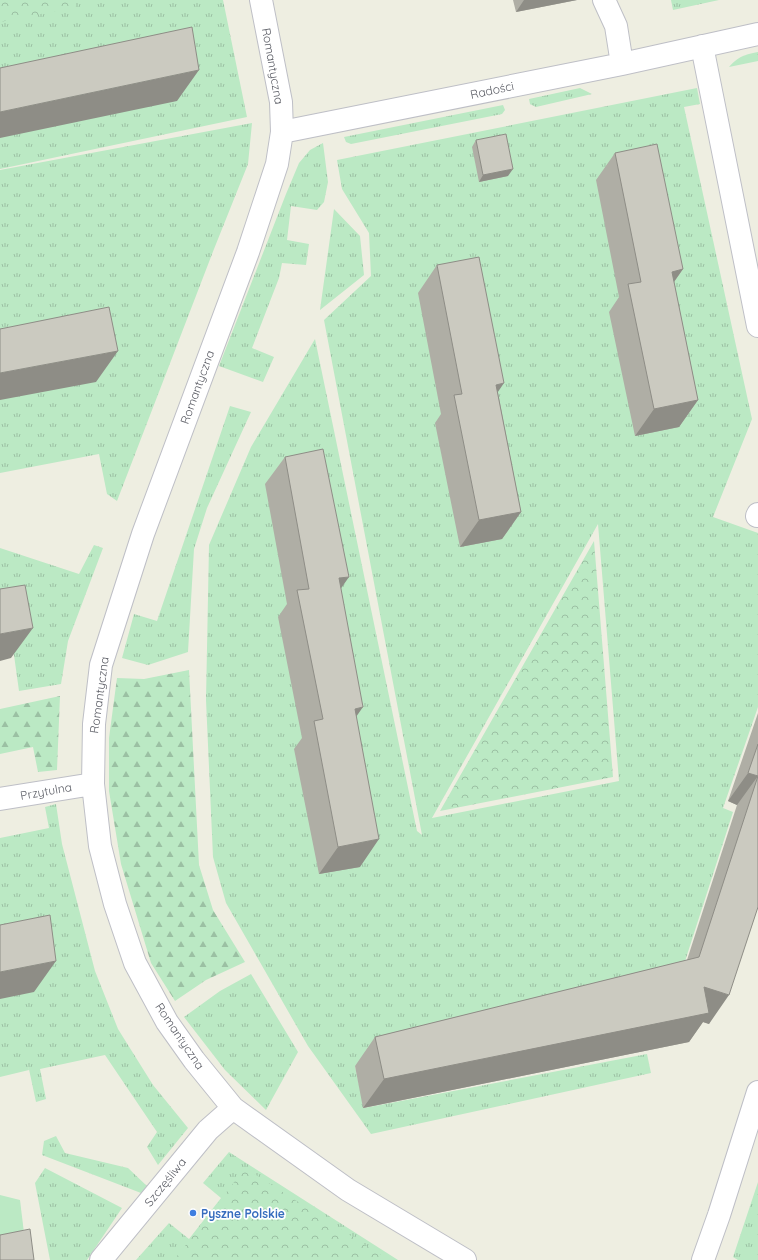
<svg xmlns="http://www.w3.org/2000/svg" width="758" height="1260" viewBox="0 0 758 1260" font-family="Quicksand,sans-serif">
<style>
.grass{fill:url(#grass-tufts);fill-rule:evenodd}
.forest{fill:url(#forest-firs)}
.park{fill:url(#park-crowns)}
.garden{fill:#bbe9c4}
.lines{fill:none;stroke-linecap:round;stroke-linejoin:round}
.minor-casing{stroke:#bebfc6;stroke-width:24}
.minor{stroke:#fff;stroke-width:22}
.wall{fill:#afaea5}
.shaded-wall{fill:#8e8d86}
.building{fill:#cbcac0;stroke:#8e8d86}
.shop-dot{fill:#3f7fe0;stroke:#fff;stroke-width:1.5}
.labels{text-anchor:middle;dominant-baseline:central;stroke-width:3.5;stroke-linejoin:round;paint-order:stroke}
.street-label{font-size:12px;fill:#5a5c64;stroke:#fff}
.shop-label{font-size:12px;font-weight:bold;fill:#366cbe;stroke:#fff;text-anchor:start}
</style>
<defs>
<pattern id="grass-tufts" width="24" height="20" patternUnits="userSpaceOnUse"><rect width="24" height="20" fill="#bbe9c4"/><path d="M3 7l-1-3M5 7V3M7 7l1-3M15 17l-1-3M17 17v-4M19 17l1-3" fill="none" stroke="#9bc0a3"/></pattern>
<pattern id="forest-firs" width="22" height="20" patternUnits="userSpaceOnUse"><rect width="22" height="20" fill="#bbe9c4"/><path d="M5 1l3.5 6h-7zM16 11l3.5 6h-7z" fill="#9bc0a3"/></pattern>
<pattern id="park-crowns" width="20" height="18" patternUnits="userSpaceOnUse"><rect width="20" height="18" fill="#bbe9c4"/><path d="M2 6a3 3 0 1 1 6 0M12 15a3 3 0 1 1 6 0" fill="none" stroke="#9bc0a3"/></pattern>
</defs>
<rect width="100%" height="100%" fill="#eeeee1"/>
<path class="grass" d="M 0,0 L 223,0 L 247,117 L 0,169 Z
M 671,0 L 719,0 L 673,10 Z
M 758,52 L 758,61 L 729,67 C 739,56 744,55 758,52 Z
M 580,88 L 592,94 L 536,107 L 530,104 L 529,99 Z
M 697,88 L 700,104 L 684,107 L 752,419 L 713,517 L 758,533 L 758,707 L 723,808 L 733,812 L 678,983 L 355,1066 L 364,1108 L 647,1054 L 651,1073 L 371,1134 L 308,1046 L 226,903 L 213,857 L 206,700 L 209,545 L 251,447 L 315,339 L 417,831 L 422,835 L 324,320 L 371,276 L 369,233 L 342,189 L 337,160 ZM 598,524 L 619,781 L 432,818 Z
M 503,105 L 505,110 L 502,114 L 351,144 L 346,142 L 344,137 Z
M 252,123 L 248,164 L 214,249 L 117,501 L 107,494 L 99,454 L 0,473 L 0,170 Z
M 323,143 L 328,182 L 324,202 L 317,210 L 291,206 L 287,240 L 309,244 L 306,265 L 282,263 L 279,278 L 252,348 L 274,357 L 263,382 L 219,366 L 286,194 L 299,163 L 310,150 Z
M 334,209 L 360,236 L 364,275 L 320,310 Z
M 230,406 L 251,412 L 207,508 L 194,549 L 188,652 L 148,665 L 122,658 L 134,614 L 157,621 Z
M 94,545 L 103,548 L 68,641 L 61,684 L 19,691 L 7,605 L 0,606 L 0,548 L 79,574 Z
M 56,804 L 62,844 L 95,971 L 118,1029 L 153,1085 L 188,1128 L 158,1165 L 147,1147 L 157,1132 L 105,1055 L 40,1069 L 46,1099 L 36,1102 L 27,1060 L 29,1070 L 0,1077 L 0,838 L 49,828 L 45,807 Z
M 251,974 L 298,1052 L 266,1110 L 225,1070 L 184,1017 L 220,991 Z
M 56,1136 L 65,1153 L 128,1168 L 148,1187 L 141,1193 L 42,1155 L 44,1141 Z
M 229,1152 L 398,1260 L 136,1260 L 169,1223 L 189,1239 L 221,1198 L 203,1183 Z
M 45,1168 L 122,1208 L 87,1260 L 50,1260 L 35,1183 Z
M 758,1182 L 758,1260 L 738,1260 L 733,1257 Z"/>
<path class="forest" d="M 189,670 L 199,865 L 213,910 L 245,962 L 206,980 L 175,1001 L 151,963 L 121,864 L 109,791 L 109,738 L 117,678 L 144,679 Z
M 60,696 L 57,770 L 38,772 L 33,747 L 0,754 L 0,709 Z"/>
<path class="park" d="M 0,0 L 74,0 L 76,7 L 0,22 Z
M 594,541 L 613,777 L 440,811 Z
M 245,1168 L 389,1260 L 174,1260 Z"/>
<path class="garden" d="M 0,1195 L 20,1200 L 24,1233 L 0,1238 Z"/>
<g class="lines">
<defs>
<path id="minor" d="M 261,0 L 281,102 L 282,132 L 277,164 L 248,252 L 143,534 L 101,665 L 94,724 L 93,784 L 100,846 L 115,904 L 135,963 L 167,1022 L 194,1060 L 233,1108 L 348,1190 L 465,1260
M 604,0 L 616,26 L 622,64
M 702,46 L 758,326
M 282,132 L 622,64 L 758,34
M 757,516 L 758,514
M 0,799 L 93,784
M 101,1260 L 208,1130 L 233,1108
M 703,1260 L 719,1215 L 758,1092"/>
</defs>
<use href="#minor" class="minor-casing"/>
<use href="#minor" class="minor"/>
</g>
<path class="wall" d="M 513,0 L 577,0 L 516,12 Z
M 476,140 L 508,176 L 479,182 L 472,147 Z
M 615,153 L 683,269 L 674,282 L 698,400 L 679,427 L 635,436 L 609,312 L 619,297 L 596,180 Z
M 437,265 L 498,393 L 521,512 L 502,539 L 460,547 L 435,423 L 441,414 L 418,293 Z
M 285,457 L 341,588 L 356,716 L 360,867 L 319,874 L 294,749 L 302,738 L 278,617 L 287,604 L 265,484 Z
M 758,713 L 758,907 L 709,1024 L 703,1022 L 689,1042 L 363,1108 L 355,1066 L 375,1037 L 687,960 L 737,805 L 728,801 Z"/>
<path class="shaded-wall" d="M 524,0 L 577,0 L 516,12 Z
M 199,70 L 177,101 L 0,138 L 0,112 Z
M 513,169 L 508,176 L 479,182 L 483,175 Z
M 683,269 L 664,296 L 672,272 Z
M 118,351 L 96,382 L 0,400 L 0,373 Z
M 504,383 L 485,411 L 496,385 Z
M 698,400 L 679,427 L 635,436 L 654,409 Z
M 521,512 L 502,539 L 460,547 L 479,520 Z
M 349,577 L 330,604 L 339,578 Z
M 33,628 L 11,658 L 0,661 L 0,634 Z
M 363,707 L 344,734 L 355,709 Z
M 748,773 L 758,776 L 737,805 L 728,801 Z
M 379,839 L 360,867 L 319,874 L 338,847 Z
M 56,961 L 34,992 L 0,999 L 0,972 Z
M 704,987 L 729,995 L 709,1024 L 703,1022 L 689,1042 L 363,1108 L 384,1079 Z"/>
<path class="building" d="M 192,27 L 199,70 L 0,112 L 0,68 Z
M 506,134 L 513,169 L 483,175 L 476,140 Z
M 657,144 L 683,269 L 672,272 L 698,400 L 654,409 L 628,284 L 641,282 L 615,153 Z
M 479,257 L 504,383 L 496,385 L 521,512 L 479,520 L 454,395 L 462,394 L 437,265 Z
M 109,307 L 118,351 L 0,373 L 0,329 Z
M 323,449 L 349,577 L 339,578 L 363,707 L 355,709 L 379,839 L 338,847 L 314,721 L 323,719 L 297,590 L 309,589 L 285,457 Z
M 25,585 L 33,628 L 0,634 L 0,589 Z
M 758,744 L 758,907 L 729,995 L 704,987 L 709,1013 L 384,1079 L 375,1037 L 699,957 L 758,776 L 748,773 Z
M 50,915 L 56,961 L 0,972 L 0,925 Z
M 30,1229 L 34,1260 L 0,1260 L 0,1235 Z"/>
<circle class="shop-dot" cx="193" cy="1213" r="4"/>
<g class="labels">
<g class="street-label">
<text transform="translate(273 66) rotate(80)">Romantyczna</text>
<text transform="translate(492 90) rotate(-12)">Radości</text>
<text transform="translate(197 387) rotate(-70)">Romantyczna</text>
<text transform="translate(99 695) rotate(-82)">Romantyczna</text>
<text transform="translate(46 791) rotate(-10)">Przytulna</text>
<text transform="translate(180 1036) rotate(56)">Romantyczna</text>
<text transform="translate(165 1182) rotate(-51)">Szczęśliwa</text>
</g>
<g class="shop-label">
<text x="201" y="1213">Pyszne Polskie</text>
</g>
</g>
</svg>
